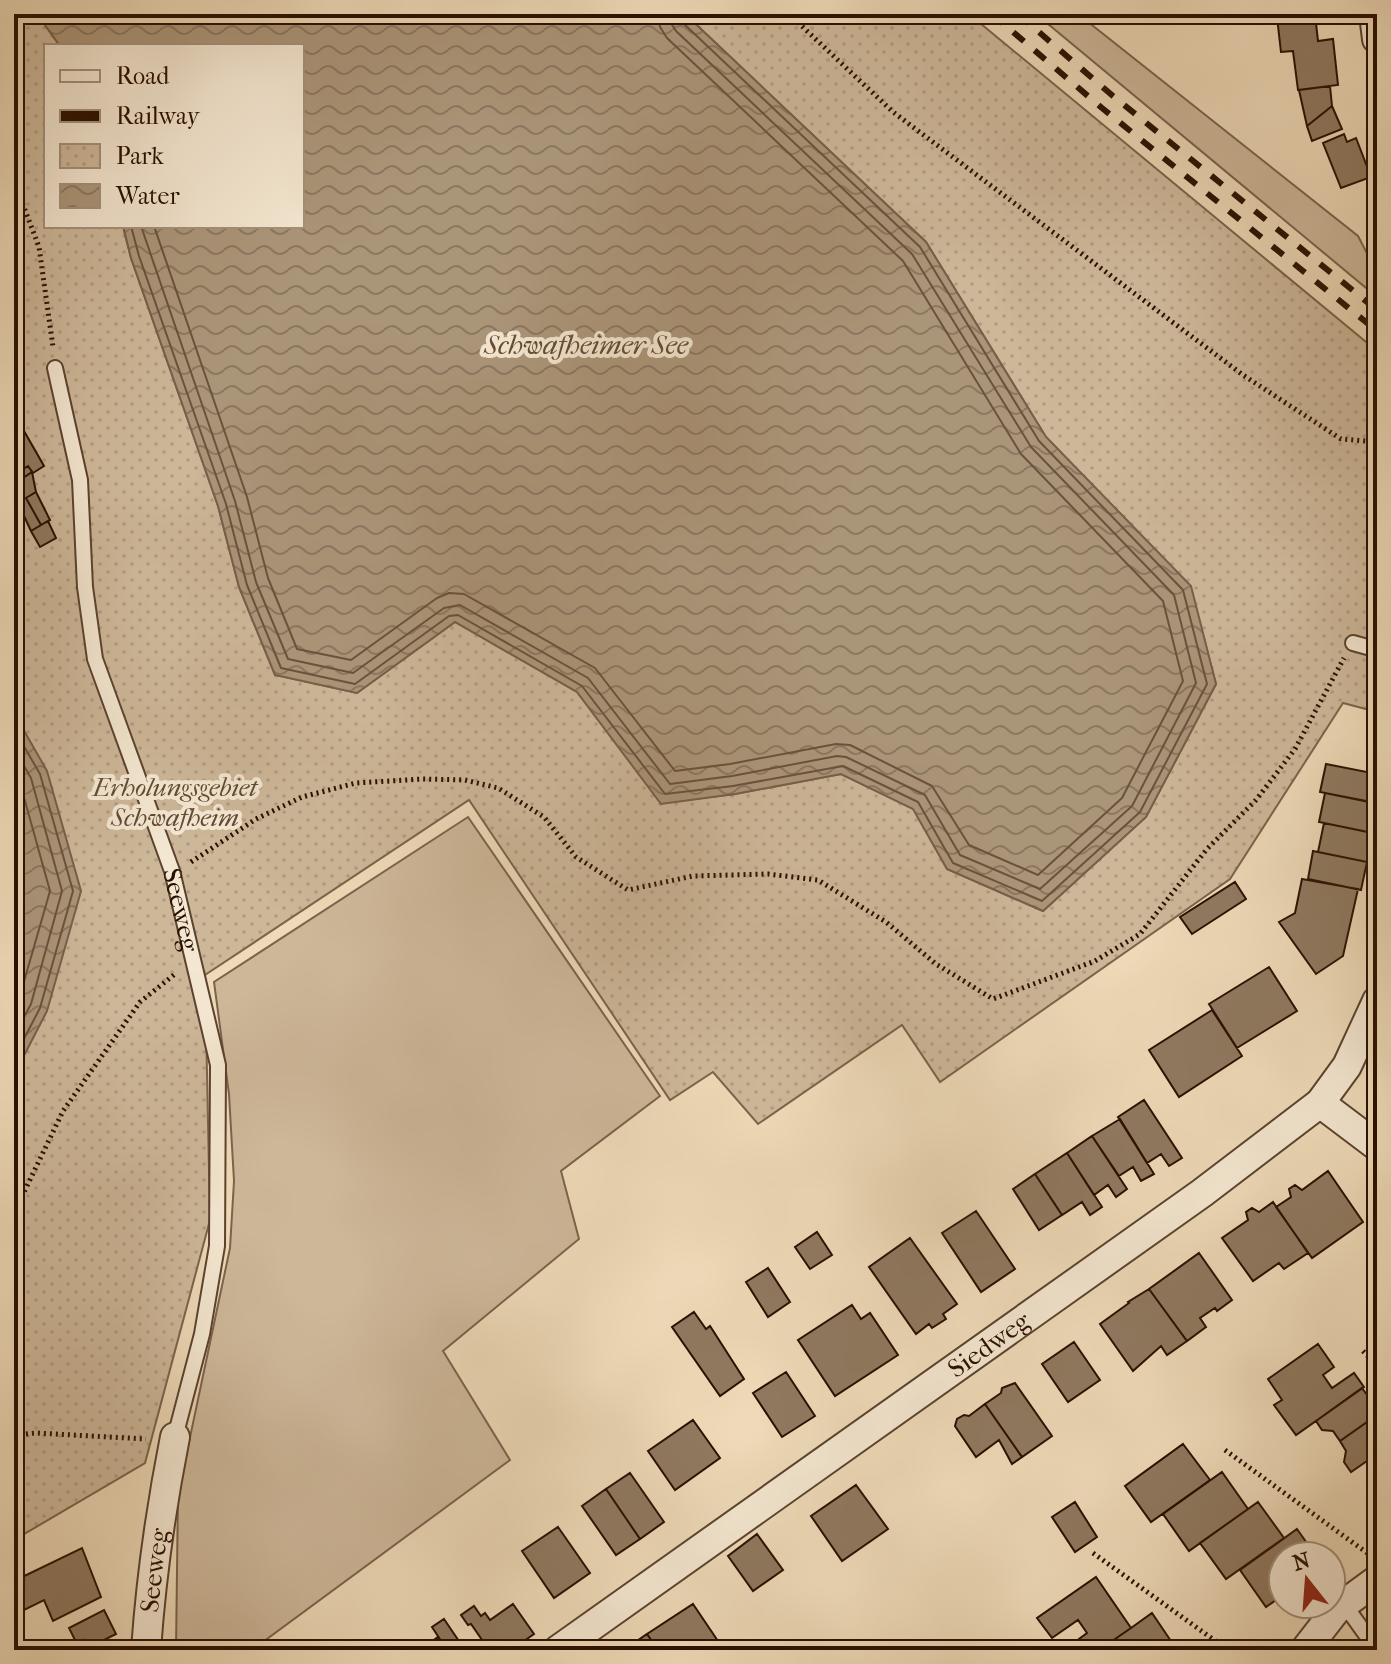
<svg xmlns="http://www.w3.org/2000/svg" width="1391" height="1664" viewBox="0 0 1391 1664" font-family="'IM FELL French Canon',serif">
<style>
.green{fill:#cdb799;stroke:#7b634c;stroke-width:2}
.park{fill:url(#park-dots);stroke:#7b634c;stroke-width:2}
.water{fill:url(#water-waves);stroke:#775f49;stroke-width:2}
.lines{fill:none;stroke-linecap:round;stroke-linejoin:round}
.shore{stroke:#6a523c;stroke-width:2}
.building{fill:#8f7960;stroke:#290f00;stroke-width:2}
.service-casing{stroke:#5a422e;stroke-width:18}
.minor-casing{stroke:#5a422e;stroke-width:32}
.path{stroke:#290f00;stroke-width:5;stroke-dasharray:2 4;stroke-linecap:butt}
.service{stroke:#f4e7d1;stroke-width:14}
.minor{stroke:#f4e7d1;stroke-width:28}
.rail{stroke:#290f00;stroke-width:6;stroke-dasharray:14 14;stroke-linecap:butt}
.labels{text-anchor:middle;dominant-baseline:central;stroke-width:8;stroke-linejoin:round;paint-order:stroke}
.park-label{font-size:26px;font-style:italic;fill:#624a36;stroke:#f4e7d1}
.street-label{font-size:26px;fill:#290f00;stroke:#f4e7d1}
.water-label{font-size:28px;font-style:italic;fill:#644b36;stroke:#f4e7d1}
</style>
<defs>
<pattern id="park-dots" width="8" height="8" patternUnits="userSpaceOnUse" patternTransform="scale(2)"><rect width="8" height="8" fill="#cdb799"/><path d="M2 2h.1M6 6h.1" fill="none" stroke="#b09c82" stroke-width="1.8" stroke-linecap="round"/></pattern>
<pattern id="water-waves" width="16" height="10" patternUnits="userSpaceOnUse" patternTransform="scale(2)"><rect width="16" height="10" fill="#ab9579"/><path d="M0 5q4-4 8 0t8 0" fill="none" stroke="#8b7861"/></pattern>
</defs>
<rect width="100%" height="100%" fill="#eedab8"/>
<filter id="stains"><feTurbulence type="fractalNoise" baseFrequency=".0025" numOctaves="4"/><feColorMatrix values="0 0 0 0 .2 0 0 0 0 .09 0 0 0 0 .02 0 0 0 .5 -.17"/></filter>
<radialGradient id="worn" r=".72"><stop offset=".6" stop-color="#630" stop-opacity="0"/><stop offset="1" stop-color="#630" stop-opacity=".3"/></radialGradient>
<path class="green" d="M 1036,14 L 1078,14 L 1358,236 L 1373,265 L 1377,265 L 1377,297 Z
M 468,817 L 660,1096 L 561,1171 L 579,1239 L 443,1351 L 510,1460 L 252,1650 L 176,1650 L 178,1494 L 230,1248 L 234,1181 L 229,1094 L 214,982 Z"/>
<path class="park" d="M 14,14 L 37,14 L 60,46 L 46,46 L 46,226 L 123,226 L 131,258 L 218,506 L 239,587 L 275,675 L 357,693 L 455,622 L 577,692 L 661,803 L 735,794 L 841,774 L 913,808 L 947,869 L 1043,911 L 1146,817 L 1216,684 L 1190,586 L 1046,437 L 926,242 L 685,14 L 969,14 L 1377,351 L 1377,469 L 1369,518 L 1372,594 L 1377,622 L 1377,712 L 1343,703 L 1230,879 L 940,1082 L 902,1025 L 758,1124 L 713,1072 L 670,1100 L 469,800 L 205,975 L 210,1220 L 145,1463 L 14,1540 Z"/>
<path class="water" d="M 37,14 L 685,14 L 926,242 L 1046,437 L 1191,586 L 1216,684 L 1146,817 L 1043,911 L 947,869 L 913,809 L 841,774 L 735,794 L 661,804 L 577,692 L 455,622 L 357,693 L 275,675 L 239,587 L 218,506 L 131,258 L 123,226 L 302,226 L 302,46 L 60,46 Z
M 14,713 L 47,771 L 81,891 L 47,1011 L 14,1075 Z"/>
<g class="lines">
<path class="shore" d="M 131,226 L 139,256 L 226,504 L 247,585 L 281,668 L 355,684 L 449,616 L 458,615 L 582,686 L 665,794 L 733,786 L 843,766 L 918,802 L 953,863 L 1042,901 L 1140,812 L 1207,684 L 1183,590 L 1039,441 L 920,247 L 683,23 L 680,14
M 141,226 L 235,501 L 256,582 L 288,659 L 353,673 L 444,608 L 460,605 L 588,678 L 670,784 L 732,776 L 837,756 L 846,757 L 925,795 L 960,855 L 1040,889 L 1132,806 L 1196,683 L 1174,595 L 1031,447 L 912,254 L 676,31 L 671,23 L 670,14
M 154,226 L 247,497 L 268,578 L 297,649 L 351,660 L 437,598 L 449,593 L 464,594 L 595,668 L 675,771 L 730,764 L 836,744 L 850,745 L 932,786 L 969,845 L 1038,875 L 1122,798 L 1183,681 L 1163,601 L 1021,454 L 903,261 L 667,38 L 660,27 L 658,14
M 14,729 L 40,774 L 73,891 L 40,1008 L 14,1058
M 14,749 L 31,778 L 62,891 L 31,1004 L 14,1036
M 14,773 L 20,783 L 50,891 L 19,999 L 14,1010"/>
</g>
<path class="building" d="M 1301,14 L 1315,14 L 1318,41 L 1333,39 L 1338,85 L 1298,90 L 1293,51 L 1281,52 L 1277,17 Z
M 1330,86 L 1332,106 L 1307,126 L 1299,90 Z
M 1332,106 L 1342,129 L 1312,141 L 1307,126 Z
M 1344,134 L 1347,142 L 1356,138 L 1371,177 L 1341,188 L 1323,143 Z
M 20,424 L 44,466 L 33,473 L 28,466 L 14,475 L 14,427 Z
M 28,466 L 32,472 L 18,481 L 14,475 Z
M 32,472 L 36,492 L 26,498 L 41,525 L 31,531 L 14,494 L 14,484 Z
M 36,492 L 50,520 L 41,525 L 26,498 Z
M 48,521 L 56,538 L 40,547 L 31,531 Z
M 1326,764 L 1377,774 L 1374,803 L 1320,792 Z
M 1325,793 L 1377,803 L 1373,833 L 1319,822 Z
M 1324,823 L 1377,834 L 1372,863 L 1318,852 Z
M 1313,851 L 1367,862 L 1361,890 L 1308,879 Z
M 1302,879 L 1358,889 L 1343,956 L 1316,974 L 1279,922 L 1295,913 Z
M 1235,882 L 1246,899 L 1192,934 L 1180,917 Z
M 1269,967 L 1297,1011 L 1237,1048 L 1209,1004 Z
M 1212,1010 L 1242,1056 L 1179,1097 L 1149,1050 Z
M 1144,1100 L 1182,1158 L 1169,1166 L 1161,1154 L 1147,1163 L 1118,1117 Z
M 1120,1119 L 1154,1174 L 1141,1181 L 1133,1167 L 1119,1176 L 1092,1136 Z
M 1092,1136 L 1127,1189 L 1116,1197 L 1108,1185 L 1094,1195 L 1067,1153 Z
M 1067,1153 L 1102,1207 L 1090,1215 L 1082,1202 L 1062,1215 L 1035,1174 Z
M 1328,1171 L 1363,1222 L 1312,1258 L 1276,1207 L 1291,1197 L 1289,1189 L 1295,1185 L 1302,1190 Z
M 1035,1174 L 1062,1215 L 1039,1230 L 1013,1189 Z
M 1273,1202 L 1308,1253 L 1284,1269 L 1279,1263 L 1253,1281 L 1222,1238 L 1248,1220 L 1246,1212 L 1252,1208 L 1259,1212 Z
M 976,1211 L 1015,1269 L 981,1292 L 942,1233 Z
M 817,1232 L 832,1255 L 810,1269 L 795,1247 Z
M 910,1238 L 957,1304 L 943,1314 L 946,1319 L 932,1328 L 929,1324 L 916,1334 L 869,1267 Z
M 1199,1253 L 1232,1300 L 1217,1311 L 1215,1308 L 1200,1318 L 1206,1327 L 1187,1341 L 1149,1289 Z
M 768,1268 L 790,1302 L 768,1317 L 746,1282 Z
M 1149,1289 L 1187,1341 L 1167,1355 L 1161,1346 L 1133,1371 L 1100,1324 L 1129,1303 L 1128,1302 Z
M 852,1305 L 861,1319 L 870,1313 L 898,1355 L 835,1396 L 798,1340 Z
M 694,1312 L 706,1329 L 710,1326 L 744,1379 L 720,1396 L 672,1327 Z
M 1074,1342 L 1100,1380 L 1068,1402 L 1042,1364 Z
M 1318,1344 L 1334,1367 L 1323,1375 L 1332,1388 L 1354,1373 L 1364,1387 L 1296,1435 L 1274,1405 L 1282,1400 L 1268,1379 Z
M 786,1372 L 815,1416 L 782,1437 L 753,1393 Z
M 1015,1383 L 1052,1436 L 1022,1457 L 985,1404 L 1001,1393 L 1002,1388 Z
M 1362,1388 L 1370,1399 L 1377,1401 L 1377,1415 L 1340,1441 L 1333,1431 L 1322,1430 L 1316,1421 Z
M 985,1404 L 1022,1457 L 1012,1464 L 999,1440 L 976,1457 L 955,1426 L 957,1419 L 964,1415 L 969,1416 Z
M 1377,1415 L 1377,1454 L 1351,1472 L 1344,1462 L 1346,1451 L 1340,1441 Z
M 693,1420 L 720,1458 L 675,1490 L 648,1451 Z
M 1183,1444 L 1210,1480 L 1151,1522 L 1125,1486 Z
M 1222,1472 L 1248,1509 L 1189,1551 L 1163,1514 Z
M 630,1473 L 664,1522 L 640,1539 L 606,1489 Z
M 856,1485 L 888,1529 L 842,1561 L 811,1516 Z
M 606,1489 L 640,1539 L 616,1555 L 582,1506 Z
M 1075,1502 L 1097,1537 L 1075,1552 L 1052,1517 Z
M 1258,1502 L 1284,1538 L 1226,1579 L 1200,1543 Z
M 558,1527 L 590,1573 L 554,1598 L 522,1551 Z
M 1297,1529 L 1316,1556 L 1283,1556 L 1283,1595 L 1266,1607 L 1240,1570 Z
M 757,1534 L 783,1570 L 753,1591 L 728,1556 Z
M 82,1548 L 101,1597 L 53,1621 L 44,1600 L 14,1615 L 14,1581 Z
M 1096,1577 L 1131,1628 L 1099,1650 L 1087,1650 L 1079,1639 L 1087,1633 L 1078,1620 L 1052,1638 L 1037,1618 Z
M 513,1604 L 534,1634 L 511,1650 L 489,1650 L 471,1624 L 468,1625 L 461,1615 L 474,1606 L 481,1616 L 485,1613 L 490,1620 Z
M 693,1604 L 724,1650 L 658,1650 L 647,1634 Z
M 104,1610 L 116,1634 L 88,1648 L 84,1640 L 77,1644 L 69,1628 Z
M 1152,1613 L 1177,1650 L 1099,1650 L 1131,1628 Z
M 444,1619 L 465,1650 L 447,1650 L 432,1627 Z
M 647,1634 L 658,1650 L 624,1650 Z
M 438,1637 L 447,1650 L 420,1650 Z"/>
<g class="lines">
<defs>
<g id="service">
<path id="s1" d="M 55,368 L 80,480 L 85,587 L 95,659 L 172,871 L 218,1065 L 217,1246 L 202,1334 L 175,1437"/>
<path d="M 1353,643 L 1371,648 L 1377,646"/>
<path d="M 1344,1604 L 1377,1650"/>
</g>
<g id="minor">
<path d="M 1374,14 L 1377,39"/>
<path d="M 1320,1103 L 1377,1146"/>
<path id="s2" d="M 146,1650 C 151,1578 161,1508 175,1437"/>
<path id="s3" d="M 558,1650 L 1202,1193 L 1320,1103 L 1347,1066 L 1377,1001"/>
<path d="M 1305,1650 L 1336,1610 L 1377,1580"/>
</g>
</defs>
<use href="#service" class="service-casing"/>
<use href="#minor" class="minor-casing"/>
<path class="path" d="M 789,14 L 893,112 L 1243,375 L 1341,439 L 1377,442
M 14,181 L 39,247 L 53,347
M 191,862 L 256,819 L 302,797 L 356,783 L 423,779 L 465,780 L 498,788 L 544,817 L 576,857 L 628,890 L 693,876 L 768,874 L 818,880 L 886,922 L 936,964 L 993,999 L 1095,961 L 1140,934 L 1207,849 L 1256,800 L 1295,749 L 1344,658
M 14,1213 L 63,1111 L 140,1002 L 175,974
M 1363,1351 L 1377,1366
M 14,1435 L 36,1433 L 146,1439
M 1225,1450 L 1370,1555
M 1093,1553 L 1228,1650"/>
<use href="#service" class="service"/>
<use href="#minor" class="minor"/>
<path class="rail" d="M 992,14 L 1102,108 L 1377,331
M 1018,14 L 1113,96 L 1377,310"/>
</g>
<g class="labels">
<g class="park-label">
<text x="175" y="787">Erholungsgebiet<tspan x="175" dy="30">Schwafheim</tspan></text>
</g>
<g class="street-label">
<text stroke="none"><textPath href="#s1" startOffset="560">Seeweg</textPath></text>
<text stroke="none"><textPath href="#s3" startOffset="528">Siedweg</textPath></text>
<text stroke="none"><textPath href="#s2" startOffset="80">Seeweg</textPath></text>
</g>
<g class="water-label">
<text x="586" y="344">Schwafheimer See</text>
</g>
</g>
<rect width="1391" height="1664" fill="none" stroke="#eedab8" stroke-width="48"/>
<rect x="16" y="16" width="1359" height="1632" fill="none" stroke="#290f00" stroke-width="4"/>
<rect x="24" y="24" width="1343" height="1616" fill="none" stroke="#290f00" stroke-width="2"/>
<rect x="44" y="44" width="260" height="184" fill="#f4e7d1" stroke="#a3917d" stroke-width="2"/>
<rect x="60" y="70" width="40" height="12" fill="#f4e7d1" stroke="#a3917d" stroke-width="2"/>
<text x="116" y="84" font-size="24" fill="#290f00">Road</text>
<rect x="60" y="110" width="40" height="12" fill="#290f00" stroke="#a3917d" stroke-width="2"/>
<text x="116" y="124" font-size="24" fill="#290f00">Railway</text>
<rect x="60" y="144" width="40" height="24" fill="url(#park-dots)" stroke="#a3917d" stroke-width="2"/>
<text x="116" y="164" font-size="24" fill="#290f00">Park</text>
<rect x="60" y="184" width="40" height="24" fill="url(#water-waves)" stroke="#a3917d" stroke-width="2"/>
<text x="116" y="204" font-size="24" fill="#290f00">Water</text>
<g transform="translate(1307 1580) rotate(343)"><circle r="38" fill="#f4e7d1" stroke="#a3917d" stroke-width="2"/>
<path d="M0-6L14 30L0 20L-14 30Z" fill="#8f2418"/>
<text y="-12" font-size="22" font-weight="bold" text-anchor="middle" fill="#290f00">N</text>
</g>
<rect width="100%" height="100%" filter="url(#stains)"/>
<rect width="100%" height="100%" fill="url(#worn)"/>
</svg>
